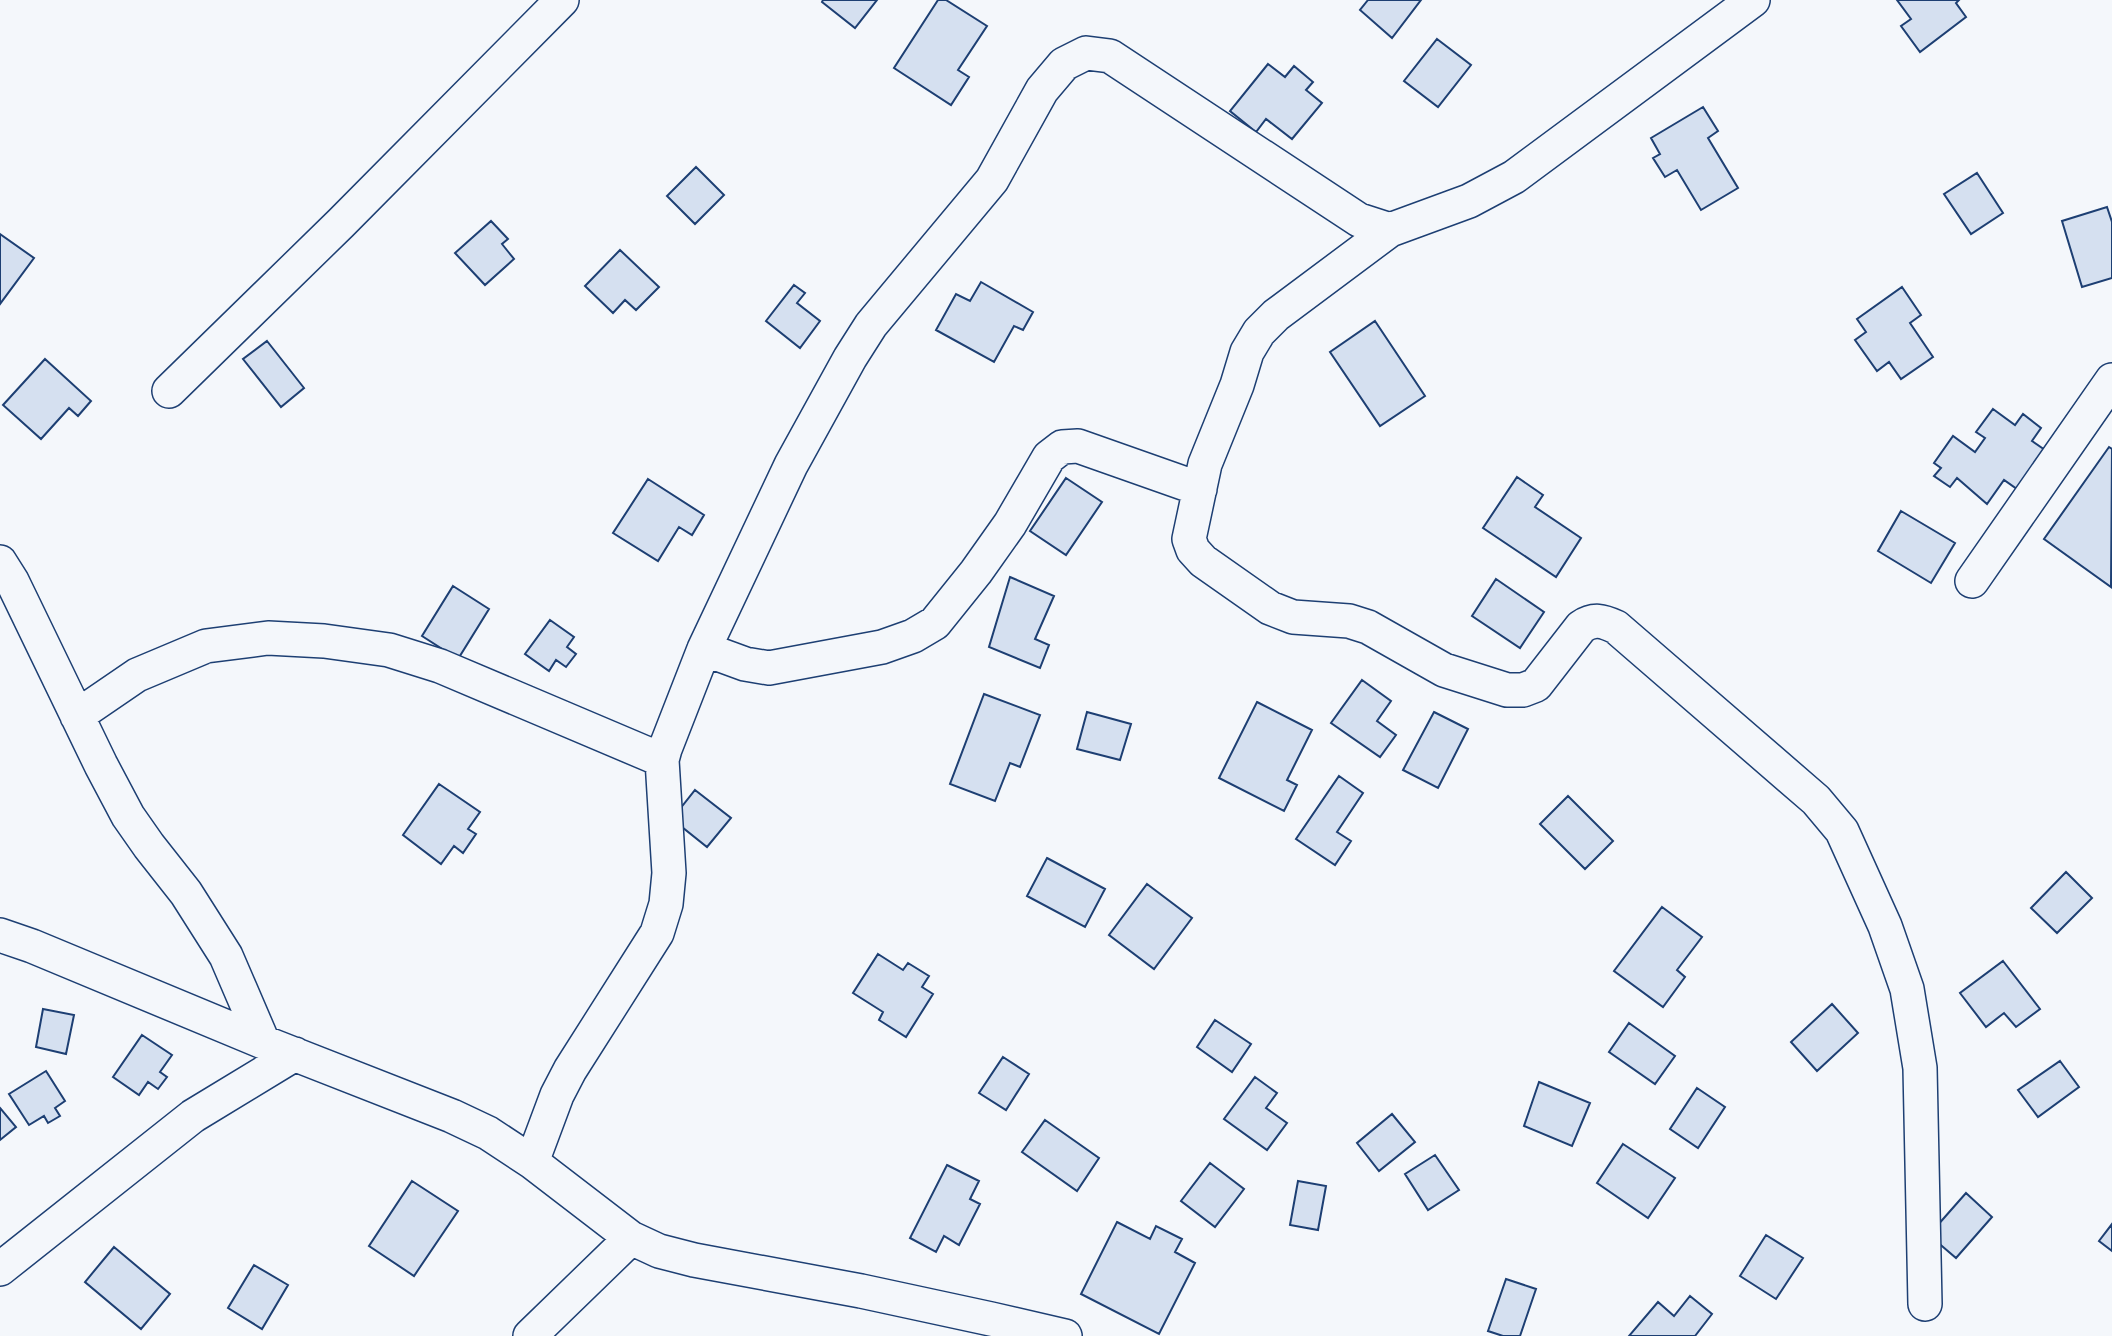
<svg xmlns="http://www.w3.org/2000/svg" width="2112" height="1336" viewBox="0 0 2112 1336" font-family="Montserrat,sans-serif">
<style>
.building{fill:#d5e0f0;stroke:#1d3f73;stroke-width:2}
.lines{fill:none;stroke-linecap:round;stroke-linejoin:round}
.minor-casing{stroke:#1d3f73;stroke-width:36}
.minor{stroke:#f4f7fb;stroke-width:33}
</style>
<rect width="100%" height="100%" fill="#f4f7fb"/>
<path class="building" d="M 823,0 L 877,0 L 855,28 L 822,2 Z
M 938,0 L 946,0 L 987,26 L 958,70 L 969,77 L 951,105 L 894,68 Z
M 1368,0 L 1421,0 L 1392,38 L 1360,10 Z
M 1897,0 L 1959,0 L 1956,3 L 1966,17 L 1920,52 L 1901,26 L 1911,19 Z
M 1437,39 L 1471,65 L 1438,107 L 1404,81 Z
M 1268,64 L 1285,77 L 1294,66 L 1313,82 L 1306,90 L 1322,103 L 1292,139 L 1266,119 L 1256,132 L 1230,111 Z
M 1703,107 L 1718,131 L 1708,138 L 1738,188 L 1701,210 L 1677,170 L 1665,177 L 1653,158 L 1660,154 L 1651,138 Z
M 696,167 L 724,195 L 695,224 L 667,196 Z
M 1977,173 L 2003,213 L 1971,234 L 1944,194 Z
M 2107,207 L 2112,222 L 2112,278 L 2082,287 L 2062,221 Z
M 491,221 L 508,239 L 502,244 L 514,259 L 485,285 L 455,253 Z
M 0,234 L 34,258 L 0,304 Z
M 620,250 L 659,287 L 636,310 L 625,300 L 613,313 L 585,286 Z
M 981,282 L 1033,312 L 1023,330 L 1014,326 L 994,362 L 936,330 L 956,294 L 970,301 Z
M 794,285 L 805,293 L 797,303 L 820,321 L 800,348 L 766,321 Z
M 1902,287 L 1921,315 L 1910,323 L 1933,357 L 1901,379 L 1889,362 L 1877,371 L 1855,340 L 1866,332 L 1857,319 Z
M 1375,321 L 1425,396 L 1380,426 L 1330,352 Z
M 267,341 L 304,388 L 281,407 L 243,359 Z
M 45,359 L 91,401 L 78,416 L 69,408 L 41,439 L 3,405 Z
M 1993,409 L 2015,425 L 2023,414 L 2041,428 L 2032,441 L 2045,450 L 2017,489 L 2004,480 L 1987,504 L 1957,478 L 1950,487 L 1934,476 L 1941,468 L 1934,463 L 1953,436 L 1975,452 L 1985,438 L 1976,432 Z
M 2109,447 L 2112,449 L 2111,587 L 2044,539 Z
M 1517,477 L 1543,495 L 1535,507 L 1581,538 L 1556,577 L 1483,528 Z
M 1066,478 L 1102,502 L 1066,555 L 1030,531 Z
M 648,479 L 704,515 L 692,535 L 679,527 L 658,561 L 613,533 Z
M 1901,511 L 1955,543 L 1931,583 L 1878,551 Z
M 1010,577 L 1054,596 L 1035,639 L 1049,645 L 1040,668 L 989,647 Z
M 1496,579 L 1544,612 L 1520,648 L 1472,616 Z
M 453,586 L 489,609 L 458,659 L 422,636 Z
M 550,620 L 574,637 L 567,647 L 576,654 L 566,667 L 556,660 L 549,671 L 525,654 Z
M 1362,680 L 1391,701 L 1377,721 L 1396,735 L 1380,757 L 1331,723 Z
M 984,694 L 1040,715 L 1020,767 L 1010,763 L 995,801 L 950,784 Z
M 1257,702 L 1312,730 L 1287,780 L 1297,785 L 1284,811 L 1219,778 Z
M 1087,712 L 1131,724 L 1120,760 L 1077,749 Z
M 1434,712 L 1468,729 L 1438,788 L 1403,770 Z
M 1339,776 L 1363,793 L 1337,832 L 1351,841 L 1335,865 L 1296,839 Z
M 439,784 L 480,812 L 468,829 L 476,834 L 463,853 L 454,846 L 441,864 L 403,835 Z
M 695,790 L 731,818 L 707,847 L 672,819 Z
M 1568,796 L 1613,841 L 1585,869 L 1540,824 Z
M 1047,858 L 1105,889 L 1085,927 L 1027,896 Z
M 2066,872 L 2092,898 L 2057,933 L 2031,908 Z
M 1147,884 L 1192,918 L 1154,969 L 1109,935 Z
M 1662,907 L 1702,937 L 1677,970 L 1685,977 L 1663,1007 L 1614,971 Z
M 878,954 L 903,970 L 908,963 L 929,976 L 922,987 L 933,994 L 906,1037 L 879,1020 L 883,1012 L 853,993 Z
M 2003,961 L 2040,1009 L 2016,1027 L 2004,1013 L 1986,1027 L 1960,993 Z
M 1832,1004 L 1858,1033 L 1817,1071 L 1791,1042 Z
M 43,1009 L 74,1015 L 66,1054 L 36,1047 Z
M 1215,1020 L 1251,1044 L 1232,1072 L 1197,1047 Z
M 1629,1023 L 1675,1056 L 1655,1084 L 1609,1052 Z
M 142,1035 L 172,1055 L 160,1072 L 167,1077 L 158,1089 L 148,1082 L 139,1095 L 113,1077 Z
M 1003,1057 L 1029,1074 L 1006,1110 L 979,1093 Z
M 2060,1061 L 2079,1087 L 2038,1117 L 2018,1090 Z
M 46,1071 L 65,1101 L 55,1108 L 60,1116 L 48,1123 L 44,1116 L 29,1125 L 9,1094 Z
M 1255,1077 L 1277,1093 L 1266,1108 L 1287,1123 L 1267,1150 L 1224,1119 Z
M 1539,1082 L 1590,1103 L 1572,1146 L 1524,1126 Z
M 1697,1088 L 1725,1107 L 1698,1148 L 1670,1129 Z
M 0,1108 L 16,1127 L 0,1140 Z
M 1392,1114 L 1415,1142 L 1379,1171 L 1357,1143 Z
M 1045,1120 L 1099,1158 L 1077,1191 L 1022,1152 Z
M 1623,1144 L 1675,1178 L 1648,1218 L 1597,1183 Z
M 1435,1155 L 1459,1190 L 1428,1210 L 1405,1174 Z
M 1210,1163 L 1244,1189 L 1215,1227 L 1181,1201 Z
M 947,1165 L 979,1181 L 970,1199 L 980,1204 L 959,1245 L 944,1236 L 936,1252 L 910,1238 Z
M 412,1181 L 458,1211 L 414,1276 L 369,1246 Z
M 1298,1181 L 1326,1186 L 1318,1230 L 1290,1225 Z
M 1966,1193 L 1992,1217 L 1956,1258 L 1929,1235 Z
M 1117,1222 L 1150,1239 L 1156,1226 L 1182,1239 L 1175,1252 L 1195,1263 L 1159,1334 L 1081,1294 Z
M 2112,1224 L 2112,1251 L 2099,1241 Z
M 1766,1235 L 1803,1258 L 1776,1299 L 1740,1276 Z
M 114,1247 L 170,1294 L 141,1329 L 85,1282 Z
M 254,1265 L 288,1285 L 262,1329 L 228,1308 Z
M 1506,1279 L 1536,1289 L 1520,1336 L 1503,1336 L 1488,1331 Z
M 1690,1296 L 1712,1314 L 1695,1336 L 1629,1336 L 1658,1302 L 1674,1316 Z"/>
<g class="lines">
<defs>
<path id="minor" d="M 1753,0 L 1514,177 L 1469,201 L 1390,230 L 1276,315 L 1259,332 L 1247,352 L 1237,385 L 1205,464 L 1189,539 L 1193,550 L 1203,561 L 1270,608 L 1293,617 L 1349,621 L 1368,627 L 1444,670 L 1507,690 L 1523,690 L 1536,685 L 1581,627 C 1594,618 1603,621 1616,627 L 1816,800 L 1842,831 L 1885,926 L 1907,989 L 1920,1068 L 1925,1304
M 169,391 L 341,223 L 562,0
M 0,562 L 12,581 L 101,765 L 128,816 L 149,846 L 186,893 L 226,956 L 263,1042
M 1972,581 L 2112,380
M 704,649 L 745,664 L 769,668 L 882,647 L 913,636 L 935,623 L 976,572 L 1010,524 L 1049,457 L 1062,447 L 1078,446 L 1200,489
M 77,716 L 137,675 L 206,646 L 268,638 L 324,641 L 389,650 L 440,666 L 662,760
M 0,935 L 32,946 L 263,1042 L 452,1116 L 488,1133 L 532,1162 L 631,1238 L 659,1251 L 694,1260 L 861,1291 L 991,1319 L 1065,1336
M 532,1162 L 557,1095 L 570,1070 L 657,933 L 666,904 L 669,873 L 662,760 L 665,749 L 704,649 L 791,465 L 850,358 L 871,325 L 992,180 L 1042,90 L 1064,64 L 1086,53 L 1110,56 L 1359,220 L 1390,230
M 0,1269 L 193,1116 L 295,1054
M 530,1336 L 631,1238"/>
</defs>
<use href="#minor" class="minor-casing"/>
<use href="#minor" class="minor"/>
</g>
</svg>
